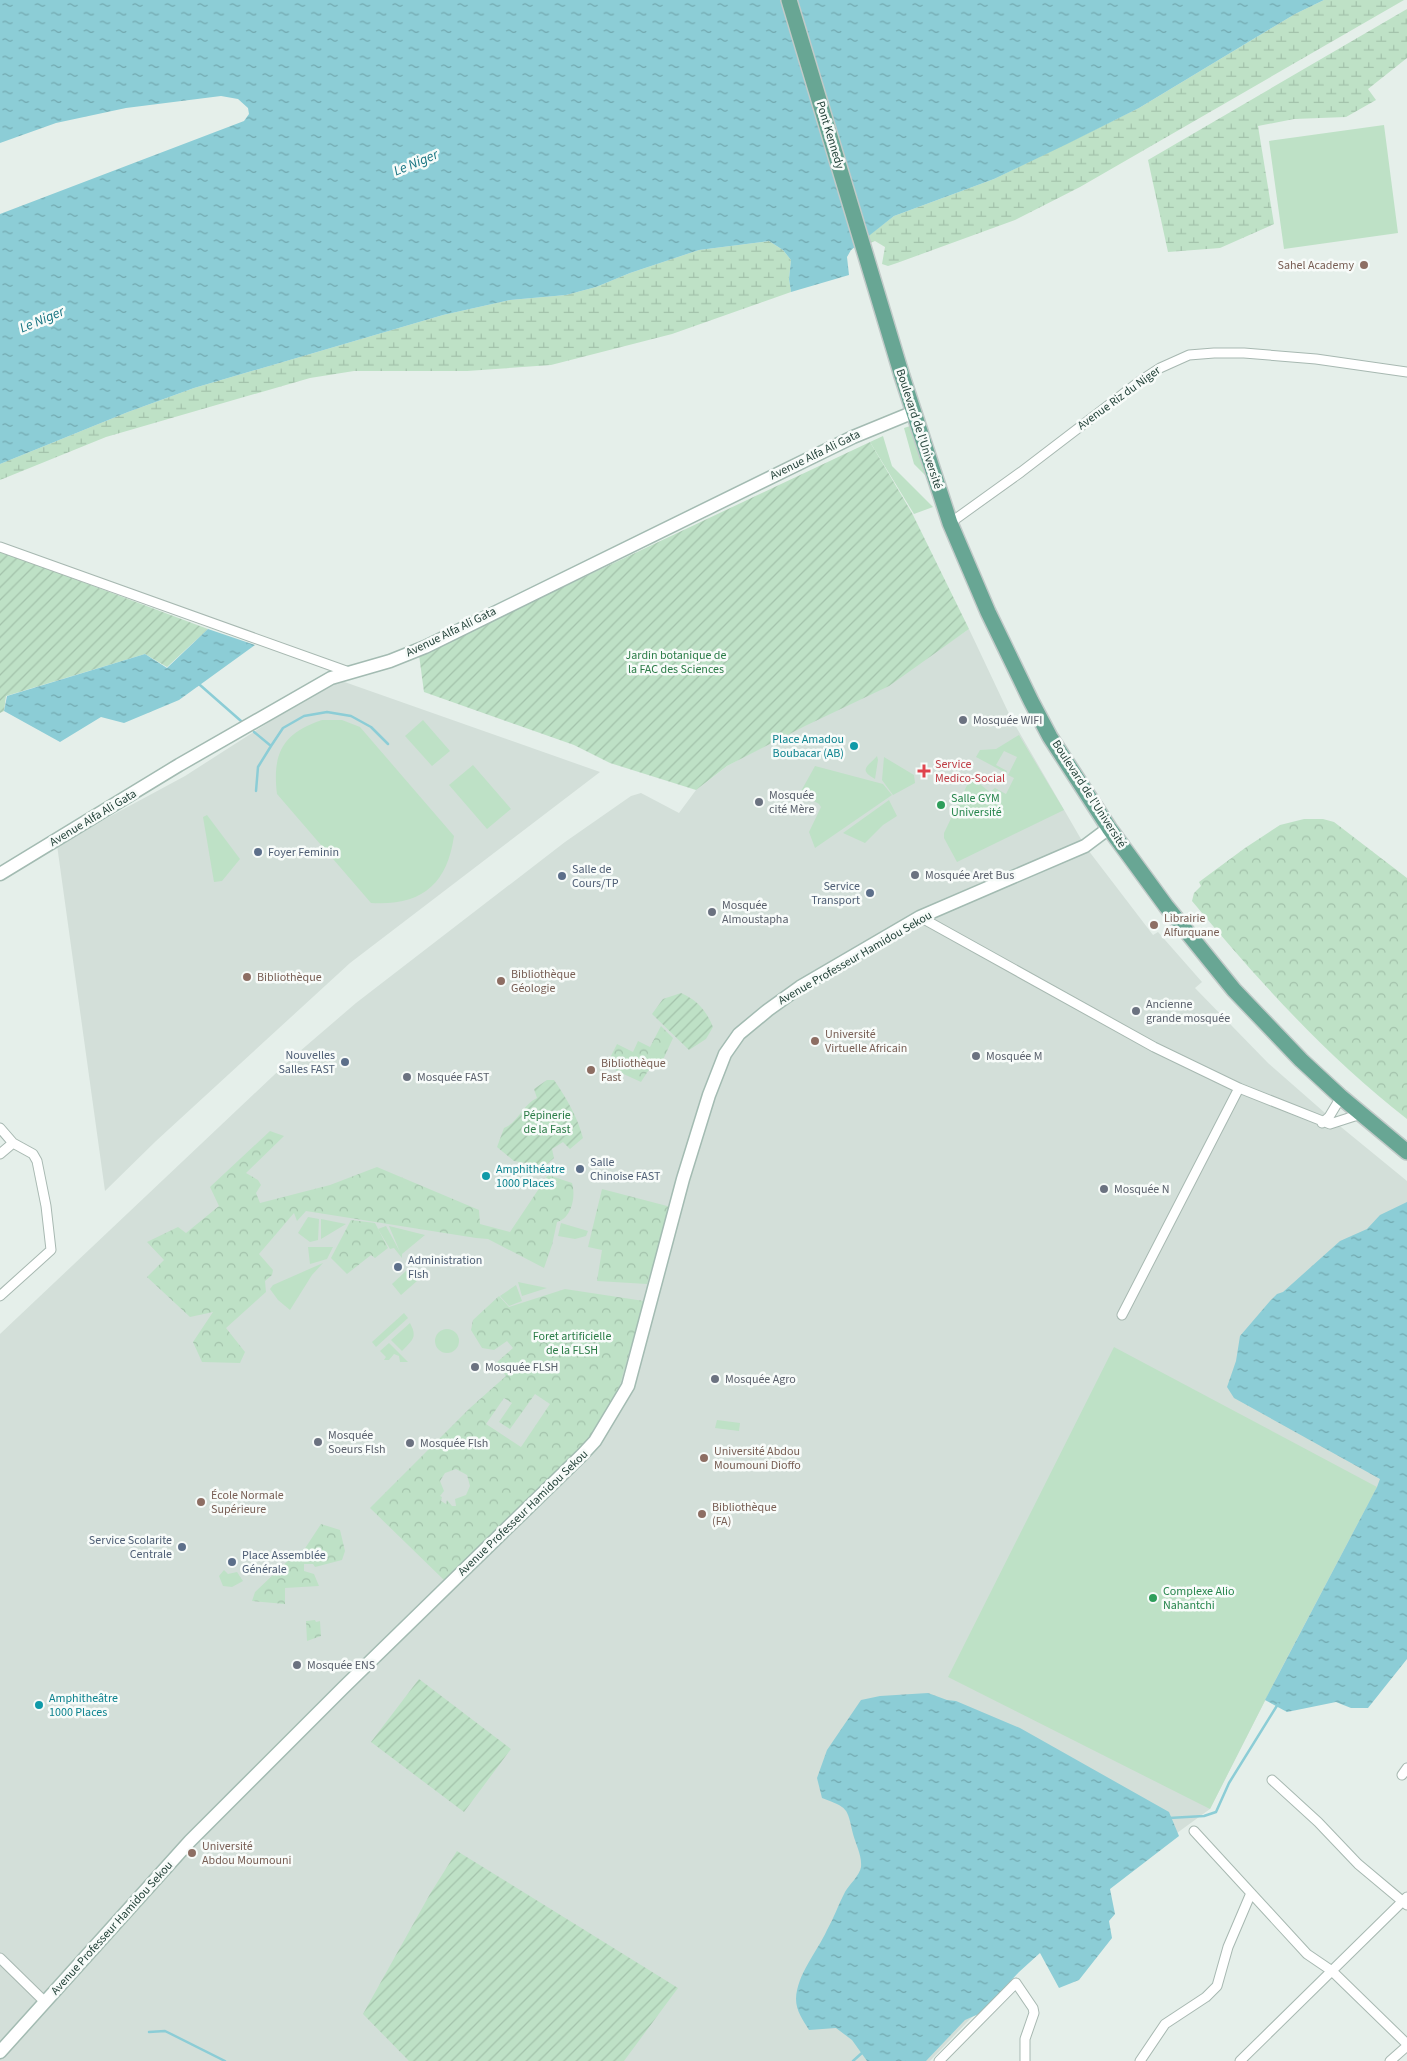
<svg xmlns="http://www.w3.org/2000/svg" width="1407" height="2061" viewBox="0 0 1407 2061" font-family="'Source Sans 3',sans-serif">
<style>
.built{fill:#d3dfd9}
.green{fill:#bee1c6}
.forest{fill:url(#forest-crowns);fill-rule:evenodd}
.wetland{fill:url(#wetland-marsh)}
.garden{fill:url(#garden-furrows)}
.water{fill:url(#water-ripples)}
.lines{fill:none;stroke-linecap:round;stroke-linejoin:round}
.stream{stroke:#8ccdd6;stroke-width:2.5}
.street-casing{stroke:#a7b8b1;stroke-width:11}
.secondary-casing{stroke:#a3bbb2;stroke-width:15}
.primary-casing{stroke:#c1cac8;stroke-width:18}
.street{stroke:#fff;stroke-width:9}
.secondary{stroke:#fff;stroke-width:12}
.primary{stroke:#68a694;stroke-width:15}
.education-dot{fill:#8d6e63;stroke:#f7fbf9;stroke-width:2}
.worship-dot{fill:#6b7280;stroke:#f7fbf9;stroke-width:2}
.culture-dot{fill:#0f9aa8;stroke:#f7fbf9;stroke-width:2}
.health-dot{fill:#e0444e;stroke:#f7fbf9;stroke-width:2}
.leisure-dot{fill:#2e9e5b;stroke:#f7fbf9;stroke-width:2}
.service-dot{fill:#5c6f8a;stroke:#f7fbf9;stroke-width:2}
.labels{text-anchor:middle;dominant-baseline:central;stroke-width:5;stroke-linejoin:round;paint-order:stroke}
.street-label{font-size:12px;fill:#234239;stroke:#f7fbf9}
.education-label{font-size:12px;fill:#785e54;stroke:#f7fbf9;text-anchor:start}
.park-label{font-size:12px;fill:#2b7c47;stroke:#f7fbf9}
.worship-label{font-size:12px;fill:#5b616d;stroke:#f7fbf9;text-anchor:start}
.culture-label{font-size:12px;fill:#0d838f;stroke:#f7fbf9;text-anchor:start}
.health-label{font-size:12px;fill:#be3a42;stroke:#f7fbf9;text-anchor:start}
.leisure-label{font-size:12px;fill:#27864d;stroke:#f7fbf9;text-anchor:start}
.service-label{font-size:12px;fill:#4e5e75;stroke:#f7fbf9;text-anchor:start}
.water-label{font-size:14px;font-style:italic;fill:#197582;stroke:#f7fbf9}
</style>
<defs>
<pattern id="forest-crowns" width="20" height="18" patternUnits="userSpaceOnUse" patternTransform="scale(1.25)"><rect width="20" height="18" fill="#bee1c6"/><path d="M2 6a3 3 0 1 1 6 0M12 15a3 3 0 1 1 6 0" fill="none" stroke="#a3c2ab"/></pattern>
<pattern id="wetland-marsh" width="20" height="14" patternUnits="userSpaceOnUse" patternTransform="scale(1.25)"><rect width="20" height="14" fill="#bee1c6"/><path d="M1 5h8M5 5V1M11 12h8M15 12V8" fill="none" stroke="#a3c2ab"/></pattern>
<pattern id="garden-furrows" width="10" height="10" patternUnits="userSpaceOnUse" patternTransform="scale(1.25)"><rect width="10" height="10" fill="#bee1c6"/><path d="M-1 1l2-2M0 10L10 0M9 11l2-2" fill="none" stroke="#a3c2ab"/></pattern>
<pattern id="water-ripples" width="26" height="14" patternUnits="userSpaceOnUse" patternTransform="scale(1.25)"><rect width="26" height="14" fill="#8ccdd6"/><path d="M2 4q2-2 4 0t4 0M15 11q2-2 4 0t4 0" fill="none" stroke="#72a8af"/></pattern>
</defs>
<rect width="100%" height="100%" fill="#e5efea"/>
<path class="built" d="M 969,629 L 1011,718 L 1085,846 L 1153,935 L 1158,932 L 1202,982 L 1195,988 L 1268,1063 L 1341,1127 L 1407,1181 L 1407,1582 L 1269,1693 L 1210,1809 L 1082,1902 L 930,2061 L 0,2061 L 0,1334 L 292,1058 L 356,1003 L 565,842 L 631,796 L 641,793 L 679,813 L 696,790 L 727,766 L 915,666 Z
M 336,679 L 600,772 L 350,963 L 156,1141 L 105,1191 L 57,845 L 185,776 Z"/>
<path class="green" d="M 1384,125 L 1398,233 L 1284,249 L 1269,141 Z
M 913,425 L 928,476 L 926,476 L 914,464 L 904,428 Z
M 883,436 L 892,466 L 933,507 L 914,514 L 870,442 Z
M 322,720 L 342,720 L 360,727 L 454,836 C 447,885 421,906 371,903 L 277,794 C 272,753 283,733 322,720 Z
M 423,720 L 450,751 L 432,766 L 405,736 Z
M 1019,735 L 1064,810 L 957,862 L 944,838 L 944,833 L 971,777 C 978,781 982,787 990,792 L 995,788 L 1006,794 L 1014,778 L 1008,775 L 1017,757 L 1004,751 L 996,765 L 1007,771 L 1006,773 L 976,757 L 980,750 L 996,749 Z
M 877,756 L 878,760 L 875,779 C 857,769 869,766 877,756 Z
M 884,757 L 914,775 L 915,783 L 893,795 L 882,780 Z
M 473,765 L 511,809 L 487,829 L 449,785 Z
M 815,766 L 883,784 L 892,795 L 815,848 L 809,832 L 821,807 L 819,804 L 800,793 Z
M 889,800 L 897,816 L 883,825 L 865,843 L 843,833 Z
M 207,815 L 240,859 L 222,881 L 214,882 L 203,817 Z
M 308,1217 L 319,1219 L 318,1240 L 310,1242 L 298,1233 Z
M 321,1219 L 346,1224 L 321,1239 Z
M 561,1223 L 588,1231 L 586,1236 L 575,1239 L 558,1236 Z
M 386,1226 L 400,1252 L 389,1226 L 425,1235 L 402,1254 L 402,1258 L 394,1248 L 390,1249 L 378,1229 Z
M 308,1247 L 333,1247 L 327,1259 L 310,1264 Z
M 323,1263 L 312,1275 L 290,1310 L 278,1300 L 270,1289 L 273,1285 Z
M 407,1270 L 417,1281 L 401,1295 L 392,1284 Z
M 518,1282 L 547,1288 L 522,1296 Z
M 516,1285 L 522,1301 L 509,1306 L 500,1296 Z
M 404,1313 L 408,1318 L 376,1347 L 372,1342 Z
M 410,1323 C 418,1338 412,1340 402,1351 L 391,1340 Z
M435 1341a12 12 0 1 1 24 0a12 12 0 1 1-24 0Z
M 389,1343 L 408,1362 L 400,1362 L 399,1356 L 394,1354 L 389,1360 L 384,1360 L 386,1357 L 380,1351 Z
M 1114,1347 L 1377,1487 L 1281,1669 L 1210,1809 L 948,1677 Z
M 717,1420 L 740,1423 L 739,1431 L 715,1428 Z
M 224,1570 L 228,1574 L 237,1572 L 243,1581 L 232,1587 L 223,1586 L 219,1576 Z"/>
<path class="forest" d="M 1304,819 L 1323,819 L 1334,822 L 1407,878 L 1407,1119 C 1326,1056 1257,979 1192,901 L 1194,893 L 1201,886 L 1199,882 L 1245,848 L 1280,825 Z
M 661,1026 L 673,1038 L 662,1062 L 648,1071 L 641,1082 L 606,1066 L 617,1044 L 633,1052 L 638,1041 L 650,1047 Z
M 270,1131 L 284,1136 L 246,1173 L 258,1180 L 261,1185 L 256,1193 L 260,1203 L 330,1185 L 377,1167 L 479,1210 L 480,1224 L 510,1232 L 548,1175 L 572,1183 C 576,1196 572,1218 557,1222 L 552,1245 L 544,1268 L 488,1239 L 476,1238 L 306,1211 L 297,1221 L 294,1213 L 259,1254 L 273,1270 L 272,1275 L 265,1281 L 266,1292 L 226,1328 L 245,1352 L 240,1363 L 202,1362 L 193,1342 L 213,1312 L 190,1317 L 147,1277 L 164,1260 L 147,1242 L 178,1227 L 186,1233 L 219,1206 L 210,1187 Z
M 602,1189 L 671,1207 L 647,1284 L 597,1281 L 602,1250 L 588,1247 Z
M 351,1220 L 375,1223 L 388,1248 L 375,1258 L 371,1255 L 347,1274 L 331,1258 Z
M 565,1289 L 644,1301 L 620,1385 L 595,1432 L 578,1452 L 444,1580 L 370,1508 L 470,1408 L 506,1376 L 496,1363 L 513,1348 L 507,1341 L 494,1350 L 482,1348 L 471,1330 L 473,1320 L 499,1296 L 509,1307 ZM 535,1394 L 550,1404 L 521,1447 L 486,1424 L 504,1398 L 512,1403 L 499,1422 L 510,1429 ZM 456,1469 L 467,1475 L 470,1486 L 466,1495 L 455,1499 L 456,1506 L 452,1506 L 447,1500 L 446,1504 L 441,1501 L 442,1497 L 440,1496 L 444,1491 L 440,1481 L 445,1473 Z
M 321,1524 L 340,1530 L 345,1551 L 342,1560 L 315,1567 L 313,1564 L 304,1564 L 304,1571 L 314,1574 L 319,1586 L 285,1588 L 285,1604 L 252,1601 L 255,1592 L 294,1555 L 300,1556 Z
M 315,1620 L 316,1622 L 320,1621 L 321,1636 L 307,1641 L 306,1621 Z"/>
<path class="wetland" d="M 1324,0 L 1404,0 L 1080,187 L 1015,220 L 897,263 L 888,266 L 882,264 L 885,247 L 875,241 L 870,243 L 868,236 L 894,216 L 994,179 L 1139,108 L 1295,14 Z
M 1407,9 L 1407,58 L 1368,89 L 1376,100 L 1346,117 L 1294,119 L 1258,126 L 1274,224 L 1220,248 L 1168,252 L 1148,160 Z
M 769,241 L 783,250 L 791,260 L 789,279 L 791,292 L 672,334 L 551,365 L 467,371 L 354,371 L 310,378 L 106,437 L 0,480 L 0,464 L 128,412 L 194,388 L 443,315 L 510,300 L 566,295 L 596,287 L 630,273 L 699,250 Z"/>
<path class="garden" d="M 870,442 L 912,513 L 969,629 L 889,686 L 805,726 L 727,766 L 696,790 L 610,763 L 574,745 L 424,692 L 419,655 Z
M 0,551 L 208,629 L 167,667 L 145,654 L 6,696 L 4,711 L 0,713 Z
M 681,993 C 697,1000 706,1010 713,1027 L 706,1039 L 689,1050 L 652,1014 L 663,999 Z
M 547,1080 L 554,1080 C 567,1099 577,1116 583,1138 L 570,1149 L 563,1142 L 552,1149 L 554,1158 L 545,1166 L 514,1161 L 497,1147 L 504,1128 C 519,1122 523,1104 537,1098 L 534,1089 Z
M 419,1679 L 511,1749 L 464,1812 L 371,1742 Z
M 457,1851 L 678,1988 L 624,2061 L 409,2061 L 363,2014 L 430,1894 Z"/>
<path class="water" d="M 0,0 L 1324,0 L 1295,14 L 1139,108 L 1067,144 L 994,179 L 894,216 L 851,250 L 847,257 L 849,275 L 791,292 L 789,279 L 791,260 L 783,250 L 769,241 L 699,250 L 630,273 L 596,287 L 566,295 L 510,300 L 443,315 L 194,388 L 128,412 L 0,464 L 0,214 L 244,121 L 249,114 L 248,108 L 238,99 L 221,96 L 126,108 L 56,123 L 0,143 Z
M 208,629 L 255,645 L 179,700 L 124,723 L 101,717 L 60,742 L 4,711 L 7,696 L 145,654 L 167,668 Z
M 1407,1202 L 1407,1659 L 1368,1708 L 1351,1708 L 1336,1702 L 1287,1712 L 1265,1700 L 1377,1487 L 1380,1479 L 1234,1398 L 1227,1387 L 1236,1361 L 1240,1336 L 1270,1301 L 1277,1294 L 1283,1292 L 1340,1241 L 1367,1229 L 1380,1215 Z
M 928,1693 L 947,1700 L 956,1701 L 1020,1728 L 1169,1812 L 1179,1836 L 1110,1889 L 1115,1914 L 1109,1921 L 1112,1938 L 1079,1980 L 1059,1988 L 1040,1953 L 1019,1972 L 981,2013 L 965,2020 L 926,2061 L 867,2061 L 852,2040 L 836,2028 L 809,2030 C 803,2020 796,2011 796,1999 C 797,1974 817,1952 827,1930 C 834,1918 838,1905 845,1892 C 849,1885 860,1875 861,1867 C 862,1855 856,1845 853,1834 C 847,1807 848,1808 822,1798 L 817,1778 L 827,1750 L 861,1700 L 880,1696 Z"/>
<g class="lines">
<path class="stream" d="M 200,685 L 241,721
M 254,732 L 271,746
M 256,791 L 258,767 L 271,746 L 283,728 L 304,716 L 327,712 L 351,716 L 371,727 L 388,744
M 1169,1818 L 1204,1816 L 1216,1812 L 1229,1783 L 1278,1704
M 149,2032 L 165,2031 L 225,2061
M 853,2061 L 863,2052"/>
<defs>
<path id="street" d="M 950,523 L 1021,472 L 1140,381 L 1160,368 L 1189,355 L 1214,353 L 1244,353 L 1316,359 L 1407,372
M 0,547 L 349,672
M 920,917 L 1154,1047 L 1239,1088 L 1330,1124 L 1361,1114
M 1322,1123 L 1329,1117 L 1341,1097
M 0,1128 L 13,1143 L 33,1154 L 37,1161 L 46,1206 L 51,1250 L 0,1296
M 0,1154 L 13,1143
M 1122,1315 L 1239,1088
M 1402,1775 L 1407,1768
M 1272,1780 L 1318,1822 L 1358,1864 L 1407,1905
M 1194,1831 L 1307,1954 L 1332,1971 L 1407,2044
M 0,1958 L 45,2002
M 939,2061 L 1016,1983 L 1033,2008 L 1034,2013 L 1025,2039 L 1025,2061
M 1140,2061 L 1165,2024 L 1206,1997 L 1217,1986 L 1228,1947 L 1251,1893
M 1240,2061 L 1407,1897
M 1390,2061 L 1407,2046"/>
<path id="secondary" d="M 0,874 L 179,765 L 331,678 L 390,661 L 425,647 L 853,437 L 914,412
M 0,2052 L 190,1841 L 343,1688 L 582,1455 L 595,1441 L 628,1386 L 683,1179 L 709,1095 L 725,1054 L 739,1034 L 768,1010 L 800,987 L 920,917 L 1085,846 L 1109,828"/>
<path id="primary" d="M 789,0 L 902,376 L 950,523 L 988,612 L 1031,701 L 1050,737 L 1109,828 L 1166,906 L 1234,990 L 1301,1060 L 1341,1097 L 1407,1152"/>
</defs>
<use href="#street" class="street-casing"/>
<use href="#secondary" class="secondary-casing"/>
<use href="#primary" class="primary-casing"/>
<use href="#street" class="street"/>
<use href="#secondary" class="secondary"/>
<use href="#primary" class="primary"/>
</g>
<g class="education-dot">
<circle cx="1364" cy="265" r="5"/>
<circle cx="1154" cy="925" r="5"/>
<circle cx="247" cy="977" r="5"/>
<circle cx="501" cy="981" r="5"/>
<circle cx="815" cy="1041" r="5"/>
<circle cx="591" cy="1070" r="5"/>
<circle cx="704" cy="1458" r="5"/>
<circle cx="201" cy="1502" r="5"/>
<circle cx="702" cy="1514" r="5"/>
<circle cx="192" cy="1853" r="5"/>
</g>
<g class="worship-dot">
<circle cx="963" cy="720" r="5"/>
<circle cx="759" cy="802" r="5"/>
<circle cx="915" cy="875" r="5"/>
<circle cx="712" cy="912" r="5"/>
<circle cx="1136" cy="1011" r="5"/>
<circle cx="976" cy="1056" r="5"/>
<circle cx="407" cy="1077" r="5"/>
<circle cx="1104" cy="1189" r="5"/>
<circle cx="475" cy="1367" r="5"/>
<circle cx="715" cy="1379" r="5"/>
<circle cx="318" cy="1442" r="5"/>
<circle cx="410" cy="1443" r="5"/>
<circle cx="297" cy="1665" r="5"/>
</g>
<g class="culture-dot">
<circle cx="854" cy="746" r="5"/>
<circle cx="486" cy="1176" r="5"/>
<circle cx="39" cy="1705" r="5"/>
</g>
<path class="health-dot" d="M921.5 763.5h5v5h5v5h-5v5h-5v-5h-5v-5h5z"/>
<g class="leisure-dot">
<circle cx="941" cy="805" r="5"/>
<circle cx="1153" cy="1598" r="5"/>
</g>
<g class="service-dot">
<circle cx="258" cy="852" r="5"/>
<circle cx="562" cy="876" r="5"/>
<circle cx="870" cy="893" r="5"/>
<circle cx="345" cy="1062" r="5"/>
<circle cx="580" cy="1169" r="5"/>
<circle cx="398" cy="1267" r="5"/>
<circle cx="182" cy="1547" r="5"/>
<circle cx="232" cy="1562" r="5"/>
</g>
<g class="labels">
<g class="street-label">
<text transform="translate(830 135) rotate(73)">Pont Kennedy</text>
<text transform="translate(1119 398) rotate(-36)">Avenue Riz du Niger</text>
<text transform="translate(919 429) rotate(72)">Boulevard de l'Université</text>
<text transform="translate(815 455) rotate(-26)">Avenue Alfa Ali Gata</text>
<text transform="translate(451 632) rotate(-26)">Avenue Alfa Ali Gata</text>
<text transform="translate(1089 794) rotate(57)">Boulevard de l'Université</text>
<text transform="translate(93 818) rotate(-31)">Avenue Alfa Ali Gata</text>
<text transform="translate(855 958) rotate(-30)">Avenue Professeur Hamidou Sekou</text>
<text transform="translate(523 1513) rotate(-44)">Avenue Professeur Hamidou Sekou</text>
<text transform="translate(112 1928) rotate(-48)">Avenue Professeur Hamidou Sekou</text>
</g>
<g class="education-label">
<text x="1354" y="265" text-anchor="end">Sahel Academy</text>
<text x="1164" y="918">Librairie<tspan x="1164" dy="14">Alfurquane</tspan></text>
<text x="511" y="974">Bibliothèque<tspan x="511" dy="14">Géologie</tspan></text>
<text x="257" y="977">Bibliothèque</text>
<text x="825" y="1034">Université<tspan x="825" dy="14">Virtuelle Africain</tspan></text>
<text x="601" y="1063">Bibliothèque<tspan x="601" dy="14">Fast</tspan></text>
<text x="714" y="1451">Université Abdou<tspan x="714" dy="14">Moumouni Dioffo</tspan></text>
<text x="211" y="1495">École Normale<tspan x="211" dy="14">Supérieure</tspan></text>
<text x="712" y="1507">Bibliothèque<tspan x="712" dy="14">(FA)</tspan></text>
<text x="202" y="1846">Université<tspan x="202" dy="14">Abdou Moumouni</tspan></text>
</g>
<g class="park-label">
<text x="676" y="655">Jardin botanique de<tspan x="676" dy="14">la FAC des Sciences</tspan></text>
<text x="547" y="1115">Pépinerie<tspan x="547" dy="14">de la Fast</tspan></text>
<text x="572" y="1336">Foret artificielle<tspan x="572" dy="14">de la FLSH</tspan></text>
</g>
<g class="worship-label">
<text x="973" y="720">Mosquée WIFI</text>
<text x="769" y="795">Mosquée<tspan x="769" dy="14">cité Mère</tspan></text>
<text x="925" y="875">Mosquée Aret Bus</text>
<text x="722" y="905">Mosquée<tspan x="722" dy="14">Almoustapha</tspan></text>
<text x="1146" y="1004">Ancienne<tspan x="1146" dy="14">grande mosquée</tspan></text>
<text x="986" y="1056">Mosquée M</text>
<text x="417" y="1077">Mosquée FAST</text>
<text x="1114" y="1189">Mosquée N</text>
<text x="485" y="1367">Mosquée FLSH</text>
<text x="725" y="1379">Mosquée Agro</text>
<text x="328" y="1435">Mosquée<tspan x="328" dy="14">Soeurs Flsh</tspan></text>
<text x="420" y="1443">Mosquée Flsh</text>
<text x="307" y="1665">Mosquée ENS</text>
</g>
<g class="culture-label">
<text x="844" y="739" text-anchor="end">Place Amadou<tspan x="844" dy="14">Boubacar (AB)</tspan></text>
<text x="496" y="1169">Amphithéatre<tspan x="496" dy="14">1000 Places</tspan></text>
<text x="49" y="1698">Amphitheâtre<tspan x="49" dy="14">1000 Places</tspan></text>
</g>
<g class="health-label">
<text x="935" y="764">Service<tspan x="935" dy="14">Medico-Social</tspan></text>
</g>
<g class="leisure-label">
<text x="951" y="798">Salle GYM<tspan x="951" dy="14">Université</tspan></text>
<text x="1163" y="1591">Complexe Alio<tspan x="1163" dy="14">Nahantchi</tspan></text>
</g>
<g class="service-label">
<text x="268" y="852">Foyer Feminin</text>
<text x="572" y="869">Salle de<tspan x="572" dy="14">Cours/TP</tspan></text>
<text x="860" y="886" text-anchor="end">Service<tspan x="860" dy="14">Transport</tspan></text>
<text x="335" y="1055" text-anchor="end">Nouvelles<tspan x="335" dy="14">Salles FAST</tspan></text>
<text x="590" y="1162">Salle<tspan x="590" dy="14">Chinoise FAST</tspan></text>
<text x="408" y="1260">Administration<tspan x="408" dy="14">Flsh</tspan></text>
<text x="172" y="1540" text-anchor="end">Service Scolarite<tspan x="172" dy="14">Centrale</tspan></text>
<text x="242" y="1555">Place Assemblée<tspan x="242" dy="14">Générale</tspan></text>
</g>
<g class="water-label">
<text transform="translate(416 163) rotate(-23)">Le Niger</text>
<text transform="translate(42 320) rotate(-23)">Le Niger</text>
</g>
</g>
</svg>
